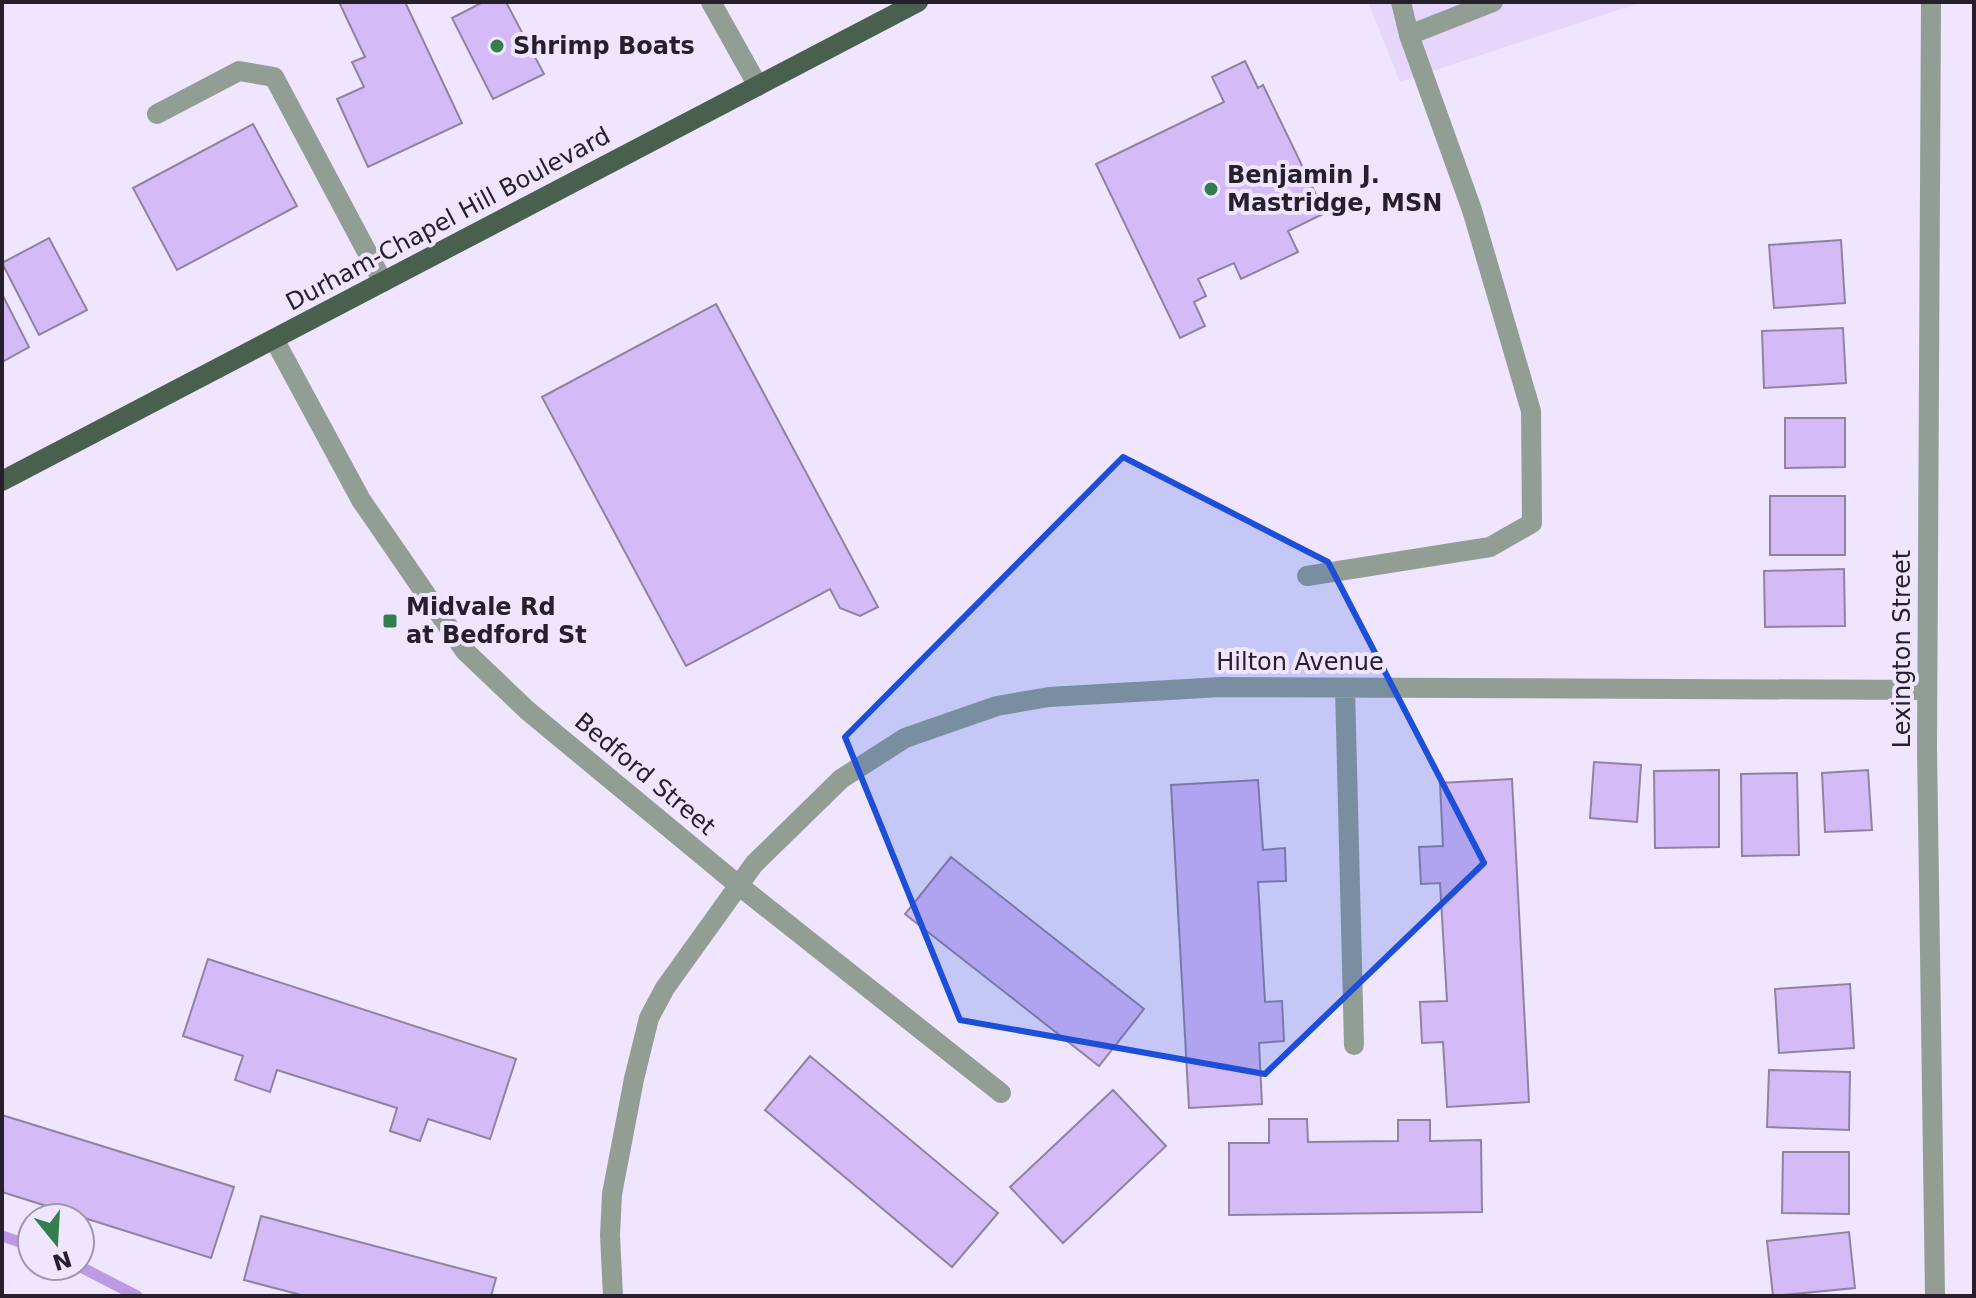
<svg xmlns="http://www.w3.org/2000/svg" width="1976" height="1298" viewBox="0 0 1976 1298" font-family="'DejaVu Sans',sans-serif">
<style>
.built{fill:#e6d6fc}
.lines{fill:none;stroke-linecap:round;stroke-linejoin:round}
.stream{stroke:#bc9ae5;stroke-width:11}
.building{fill:#d5baf8;stroke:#9083a0;stroke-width:2}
.minor{stroke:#929e94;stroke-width:20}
.major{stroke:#49604f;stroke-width:20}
.marked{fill:#1d4ed8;fill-opacity:0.2;stroke:#1d4ed8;stroke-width:6;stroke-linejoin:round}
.poi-dot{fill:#327e4c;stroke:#efe5fe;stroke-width:3}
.labels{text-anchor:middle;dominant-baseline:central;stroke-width:8;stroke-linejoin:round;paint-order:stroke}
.poi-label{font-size:24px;font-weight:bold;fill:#25202c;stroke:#efe5fe;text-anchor:start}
.street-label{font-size:24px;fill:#25202c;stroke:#efe5fe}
</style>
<rect width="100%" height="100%" fill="#efe5fe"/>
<path class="built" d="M 1368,2 L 1642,2 L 1400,82 Z"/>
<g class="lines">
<path class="stream" d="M 2,1236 L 32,1246
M 79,1266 L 137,1296"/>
</g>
<path class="building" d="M 339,2 L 405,2 L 462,123 L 368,167 L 337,99 L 364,87 L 352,62 L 365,57 Z
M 483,2 L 506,2 L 544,74 L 493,99 L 452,18 Z
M 1245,61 L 1258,88 L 1263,85 L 1325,213 L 1288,231 L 1298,252 L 1241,279 L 1234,263 L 1198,279 L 1206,296 L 1194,302 L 1205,326 L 1180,338 L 1096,164 L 1224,102 L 1212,77 Z
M 253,124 L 297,206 L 177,270 L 133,188 Z
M 49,238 L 87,310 L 39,335 L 2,263 Z
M 1841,240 L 1845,303 L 1774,308 L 1769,245 Z
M 2,294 L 29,347 L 2,362 Z
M 716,304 L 878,607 L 860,616 L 840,608 L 830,589 L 686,666 L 542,397 Z
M 1843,328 L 1846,383 L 1764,388 L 1762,331 Z
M 1785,418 L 1845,418 L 1845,467 L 1785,468 Z
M 1770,496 L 1845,496 L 1845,555 L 1770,555 Z
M 1844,569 L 1845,626 L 1765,627 L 1764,571 Z
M 1594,762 L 1641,765 L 1637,822 L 1590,818 Z
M 1719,770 L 1719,847 L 1655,848 L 1654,771 Z
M 1868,770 L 1872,830 L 1825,832 L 1822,773 Z
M 1797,773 L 1799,855 L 1742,856 L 1741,774 Z
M 1512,779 L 1529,1102 L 1447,1107 L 1443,1042 L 1422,1043 L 1420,1002 L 1447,1001 L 1440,883 L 1421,884 L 1419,847 L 1443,846 L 1440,783 Z
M 1258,780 L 1263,850 L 1285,848 L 1286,881 L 1258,882 L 1265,1002 L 1282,1001 L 1284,1041 L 1259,1043 L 1262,1104 L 1189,1108 L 1171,785 Z
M 951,857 L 1144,1009 L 1099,1066 L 905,914 Z
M 208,959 L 516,1059 L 490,1139 L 428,1119 L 420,1141 L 390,1131 L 397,1108 L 277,1070 L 270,1092 L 235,1080 L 243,1056 L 183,1036 Z
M 1850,984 L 1854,1048 L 1779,1053 L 1775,989 Z
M 810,1056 L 998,1213 L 952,1267 L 765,1110 Z
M 1769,1070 L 1850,1072 L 1849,1130 L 1767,1127 Z
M 1113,1090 L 1166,1146 L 1063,1243 L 1010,1187 Z
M 2,1115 L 234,1187 L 211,1258 L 2,1192 Z
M 1269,1119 L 1307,1119 L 1308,1142 L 1398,1141 L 1398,1120 L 1430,1120 L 1430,1141 L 1481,1140 L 1482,1212 L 1229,1215 L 1229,1143 L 1269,1143 Z
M 1783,1152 L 1849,1152 L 1849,1214 L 1782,1213 Z
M 261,1216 L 496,1278 L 491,1296 L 305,1296 L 244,1280 Z
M 1849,1232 L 1855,1288 L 1773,1296 L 1767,1241 Z"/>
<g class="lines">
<path class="minor" d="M 711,2 L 758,86
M 1931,2 L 1927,748 L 1935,1296
M 1409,35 L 1493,2
M 157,114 L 239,71 L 274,77 L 383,282
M 274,339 L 361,500 L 465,651 L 528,711 L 737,884 L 1001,1093
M 1307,576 L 1490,547 L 1532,523 L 1531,411 L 1472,210 L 1409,35 L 1401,2
M 1345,688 L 1354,1045
M 613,1296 L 610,1235 L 612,1194 L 634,1079 L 649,1018 L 665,988 L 754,864 L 841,779 L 905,738 L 997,706 L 1049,697 L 1221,687 L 1927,690"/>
<path class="major" d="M 2,481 L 918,2"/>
</g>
<path class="marked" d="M 1123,457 L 1328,562 L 1484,863 L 1265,1074 L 960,1020 L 845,737 Z"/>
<g class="poi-dot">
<circle cx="497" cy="46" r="8"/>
<circle cx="1211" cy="189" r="8"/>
<rect x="382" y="613" width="16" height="16" rx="4"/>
</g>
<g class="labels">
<g class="poi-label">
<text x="513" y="46">Shrimp Boats</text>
<text x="1227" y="175">Benjamin J.<tspan x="1227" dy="28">Mastridge, MSN</tspan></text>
<text x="406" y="607">Midvale Rd<tspan x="406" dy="28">at Bedford St</tspan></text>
</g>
<g class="street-label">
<text transform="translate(448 219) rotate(-28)">Durham-Chapel Hill Boulevard</text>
<text transform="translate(1902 649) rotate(-90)">Lexington Street</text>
<text x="1300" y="662">Hilton Avenue</text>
<text transform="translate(645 774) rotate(40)">Bedford Street</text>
</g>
</g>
<rect width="1976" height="1298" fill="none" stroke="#25202c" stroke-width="8"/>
<g transform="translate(56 1242) rotate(162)"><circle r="38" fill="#efe5fe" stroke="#9e96aa" stroke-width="2"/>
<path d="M0-6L14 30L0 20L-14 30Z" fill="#327e4c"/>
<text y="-12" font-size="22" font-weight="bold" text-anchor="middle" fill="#25202c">N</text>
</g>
</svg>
